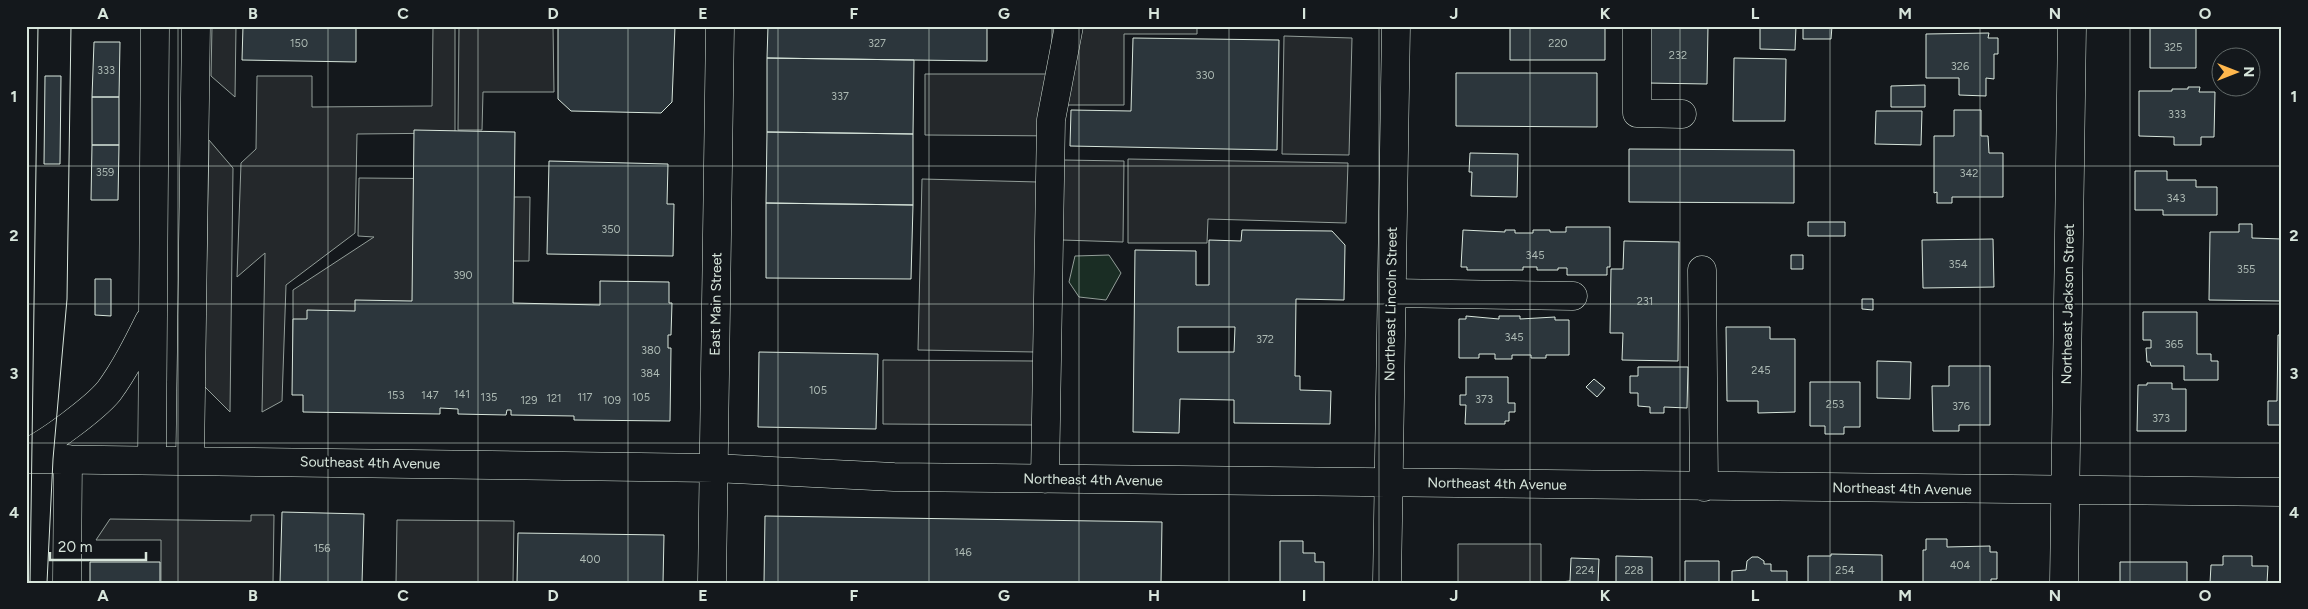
<svg xmlns="http://www.w3.org/2000/svg" width="2308" height="609" viewBox="0 0 2308 609" font-family="Figtree,sans-serif">
<style>
.green{fill:#1a2d24;stroke:#939e99}
.parking{fill:#24282b;stroke:#939e99}
.building{fill:#2c363c;stroke:#d8e6dc;fill-rule:evenodd}
.lines{fill:none;stroke-linecap:round;stroke-linejoin:round}
.minor-casing{stroke:#d8e6dc;stroke-width:29}
.minor{stroke:#14181c;stroke-width:28}
.tram{stroke:#d8e6dc;stroke-width:1}
.grid{fill:none;stroke:#d8e6dc;stroke-width:1;stroke-opacity:0.55}
.labels{text-anchor:middle;dominant-baseline:central;stroke-width:4;stroke-linejoin:round;paint-order:stroke}
.number-label{font-size:11px;fill:#adbab4}
.street-label{font-size:14px;fill:#d8e6dc;stroke:#14181c}
.neatline{fill:none;stroke:#d8e6dc;stroke-width:2}
.grid-label{font-size:16px;text-anchor:middle;font-weight:bold;fill:#d8e6dc}
</style>
<rect width="100%" height="100%" fill="#14181c"/>
<path class="green" d="M 1109,255 L 1121,273 L 1106,300 L 1079,297 L 1069,282 L 1075,256 Z"/>
<path class="parking" d="M 212,26 L 236,26 L 235,97 L 211,76 Z
M 433,26 L 455,26 L 455,133 L 357,134 L 355,233 L 286,285 L 282,401 L 262,412 L 265,253 L 237,277 L 241,163 L 256,149 L 257,76 L 312,76 L 312,107 L 432,106 Z
M 459,26 L 553,26 L 554,92 L 483,92 L 482,130 L 458,130 Z
M 1052,26 L 1197,26 L 1197,34 L 1124,34 L 1124,105 L 1064,105 L 1064,136 L 925,135 L 925,74 L 1052,74 Z
M 1284,36 L 1352,38 L 1349,155 L 1282,154 Z
M 209,140 L 233,168 L 230,412 L 204,386 Z
M 1128,159 L 1348,163 L 1346,223 L 1208,219 L 1207,243 L 1128,243 Z
M 1063,160 L 1124,161 L 1123,242 L 1062,240 Z
M 359,178 L 483,179 L 484,197 L 530,197 L 529,261 L 481,261 L 479,354 L 293,352 L 293,290 L 374,237 L 358,236 Z
M 922,179 L 1038,182 L 1035,352 L 918,350 Z
M 883,360 L 1034,361 L 1034,425 L 883,424 Z
M 251,515 L 274,515 L 273,583 L 161,583 L 161,540 L 96,540 L 110,519 L 251,521 Z
M 397,520 L 514,521 L 513,583 L 396,583 Z
M 1458,544 L 1541,544 L 1541,583 L 1458,583 Z"/>
<path class="building" d="M 243,26 L 356,26 L 356,62 L 242,60 Z
M 558,26 L 675,26 L 672,102 L 661,113 L 571,111 L 558,99 Z
M 768,26 L 987,27 L 987,61 L 767,58 Z
M 915,26 L 987,26 L 987,27 Z
M 987,26 L 1043,26 L 1043,28 L 987,27 Z
M 1510,26 L 1605,26 L 1605,60 L 1510,60 Z
M 1649,26 L 1708,26 L 1707,84 L 1648,83 Z
M 1760,26 L 1796,26 L 1795,50 L 1760,49 Z
M 1803,26 L 1832,26 L 1831,39 L 1803,39 Z
M 2150,26 L 2196,26 L 2196,68 L 2150,68 Z
M 1989,33 L 1988,38 L 1998,38 L 1998,54 L 1994,54 L 1994,79 L 1986,78 L 1986,96 L 1959,95 L 1959,78 L 1926,78 L 1926,34 Z
M 1133,38 L 1279,40 L 1277,150 L 1070,146 L 1071,110 L 1131,111 Z
M 94,42 L 120,42 L 119,97 L 92,97 Z
M 767,58 L 914,60 L 913,134 L 767,132 Z
M 1734,58 L 1786,59 L 1785,121 L 1733,121 Z
M 2250,61 L 2254,61 L 2254,87 L 2250,87 Z
M 1456,73 L 1597,73 L 1597,127 L 1456,126 Z
M 45,76 L 61,76 L 60,164 L 44,164 Z
M 1925,85 L 1925,107 L 1891,107 L 1891,86 Z
M 2188,87 L 2200,87 L 2199,92 L 2215,92 L 2214,137 L 2201,137 L 2201,145 L 2174,145 L 2174,137 L 2139,136 L 2139,91 L 2172,91 L 2172,89 L 2188,89 Z
M 92,97 L 119,97 L 119,145 L 92,145 Z
M 1954,110 L 1981,110 L 1981,136 L 1988,136 L 1989,153 L 2003,153 L 2003,197 L 1952,197 L 1952,203 L 1937,203 L 1937,192 L 1934,193 L 1934,136 L 1954,136 Z
M 1876,111 L 1922,111 L 1921,145 L 1875,144 Z
M 414,130 L 515,132 L 513,303 L 600,305 L 600,281 L 669,282 L 669,303 L 672,303 L 671,335 L 668,335 L 668,348 L 671,348 L 670,421 L 574,420 L 574,416 L 511,415 L 511,410 L 507,410 L 506,415 L 458,414 L 458,409 L 440,408 L 440,414 L 303,412 L 303,395 L 292,395 L 293,319 L 307,319 L 307,310 L 355,311 L 355,300 L 412,301 Z
M 767,132 L 913,134 L 913,205 L 766,203 Z
M 92,145 L 119,145 L 118,200 L 91,200 Z
M 1629,149 L 1794,150 L 1794,203 L 1629,202 Z
M 1470,153 L 1518,154 L 1517,197 L 1471,196 L 1472,172 L 1469,172 Z
M 549,161 L 668,164 L 667,204 L 674,204 L 673,256 L 547,254 Z
M 2135,171 L 2167,171 L 2167,180 L 2196,180 L 2196,187 L 2217,187 L 2217,215 L 2163,215 L 2163,210 L 2135,210 Z
M 766,203 L 913,205 L 911,279 L 766,278 Z
M 1808,222 L 1845,222 L 1845,236 L 1808,236 Z
M 2239,224 L 2252,224 L 2252,238 L 2282,239 L 2282,301 L 2209,300 L 2210,232 L 2239,232 Z
M 1566,227 L 1610,227 L 1610,267 L 1607,267 L 1607,275 L 1567,275 L 1567,268 L 1558,268 L 1558,270 L 1537,270 L 1537,267 L 1523,267 L 1523,270 L 1467,270 L 1467,267 L 1461,267 L 1463,230 L 1505,232 L 1505,230 L 1515,230 L 1515,233 L 1533,233 L 1533,230 L 1550,230 L 1550,232 L 1566,232 Z
M 1242,230 L 1332,231 L 1345,245 L 1344,300 L 1296,299 L 1295,376 L 1300,376 L 1300,390 L 1331,391 L 1330,424 L 1234,423 L 1234,400 L 1180,399 L 1179,433 L 1133,432 L 1135,250 L 1196,251 L 1196,285 L 1209,285 L 1209,240 L 1241,241 ZM 1178,327 L 1235,327 L 1234,352 L 1178,352 Z
M 1993,239 L 1994,287 L 1923,288 L 1922,240 Z
M 1624,241 L 1679,242 L 1678,361 L 1622,360 L 1623,333 L 1610,333 L 1611,269 L 1623,269 Z
M 1791,255 L 1803,255 L 1803,269 L 1791,269 Z
M 95,279 L 111,279 L 111,316 L 95,315 Z
M 1862,299 L 1873,299 L 1873,310 L 1862,309 Z
M 2143,312 L 2197,312 L 2197,354 L 2211,354 L 2211,361 L 2218,361 L 2218,380 L 2184,380 L 2184,366 L 2151,366 L 2150,362 L 2147,362 L 2146,348 L 2151,348 L 2151,340 L 2143,340 Z
M 1466,316 L 1499,319 L 1499,316 L 1520,316 L 1520,319 L 1555,317 L 1555,320 L 1569,320 L 1569,355 L 1546,355 L 1546,358 L 1531,358 L 1531,355 L 1512,355 L 1512,359 L 1495,359 L 1495,354 L 1479,354 L 1479,358 L 1459,358 L 1459,319 L 1466,319 Z
M 1726,327 L 1770,327 L 1770,339 L 1795,339 L 1795,412 L 1758,413 L 1758,401 L 1727,401 Z
M 2278,335 L 2282,335 L 2282,425 L 2268,425 L 2268,401 L 2277,401 Z
M 759,352 L 878,354 L 876,429 L 758,427 Z
M 1877,361 L 1911,362 L 1910,399 L 1877,398 Z
M 1949,366 L 1990,366 L 1990,425 L 1959,425 L 1959,431 L 1933,431 L 1932,386 L 1949,386 Z
M 1638,367 L 1688,367 L 1687,408 L 1664,407 L 1664,413 L 1650,413 L 1650,407 L 1638,406 L 1638,393 L 1630,393 L 1630,376 L 1638,376 Z
M 1466,377 L 1508,377 L 1508,403 L 1515,403 L 1515,412 L 1509,412 L 1509,421 L 1505,421 L 1505,424 L 1465,424 L 1466,405 L 1460,405 L 1460,395 L 1466,395 Z
M 1594,379 L 1605,388 L 1597,397 L 1586,387 Z
M 1810,382 L 1860,382 L 1860,427 L 1844,427 L 1844,434 L 1825,434 L 1825,426 L 1810,426 Z
M 2147,383 L 2172,383 L 2172,389 L 2186,389 L 2186,431 L 2137,431 L 2138,385 L 2147,385 Z
M 282,512 L 364,514 L 362,583 L 280,583 Z
M 765,516 L 1162,522 L 1161,583 L 764,583 Z
M 518,533 L 664,535 L 663,583 L 517,583 Z
M 1926,539 L 1947,539 L 1947,547 L 1990,546 L 1990,552 L 1997,552 L 1997,579 L 1991,579 L 1991,583 L 1923,583 L 1923,550 L 1926,550 Z
M 1280,541 L 1303,541 L 1303,553 L 1315,553 L 1315,562 L 1324,562 L 1324,583 L 1280,583 Z
M 1831,554 L 1882,555 L 1882,583 L 1808,583 L 1808,556 L 1831,556 Z
M 1616,556 L 1652,557 L 1652,583 L 1616,583 Z
M 2223,556 L 2252,556 L 2252,566 L 2268,566 L 2267,583 L 2210,583 L 2211,565 L 2223,565 Z
M 1752,557 L 1758,557 L 1764,561 L 1764,564 L 1771,564 L 1771,571 L 1787,571 L 1787,583 L 1732,583 L 1732,571 L 1746,570 L 1747,561 Z
M 1571,558 L 1599,559 L 1598,583 L 1551,583 L 1570,581 Z
M 1685,561 L 1719,561 L 1719,583 L 1685,583 Z
M 90,562 L 160,562 L 160,583 L 90,583 Z
M 2120,562 L 2187,562 L 2187,583 L 2120,583 Z"/>
<g class="lines">
<defs>
<path id="minor" d="M 1637,26 L 1637,113 L 1682,114
M 1702,270 L 1704,487
M 1392,293 L 1573,296
M 26,453 C 47,444 95,408 109,391 C 125,369 137,345 149,321
M 26,459 L 714,468 L 894,477 L 2282,492
M 152,460 L 155,26
M 190,461 L 196,26
M 1045,479 L 1051,120 L 1069,26
M 67,583 L 68,459
M 712,583 L 720,26
M 1387,583 L 1396,26
M 2064,583 L 2072,26"/>
</defs>
<use href="#minor" class="minor-casing"/>
<use href="#minor" class="minor"/>
<path class="tram" d="M 30,583 L 38,26
M 47,583 L 53,459 L 67,299 L 71,26"/>
</g>
<path class="grid" d="M 178,26 L 178,583M 328,26 L 328,583M 478,26 L 478,583M 628,26 L 628,583M 778,26 L 778,583M 929,26 L 929,583M 1079,26 L 1079,583M 1229,26 L 1229,583M 1379,26 L 1379,583M 1530,26 L 1530,583M 1680,26 L 1680,583M 1830,26 L 1830,583M 1980,26 L 1980,583M 2130,26 L 2130,583M 26,166 L 2282,166M 26,304 L 2282,304M 26,443 L 2282,443"/>
<g class="labels">
<g class="number-label">
<text x="299" y="43">150</text>
<text x="877" y="43">327</text>
<text x="1558" y="43">220</text>
<text x="2173" y="47">325</text>
<text x="1678" y="55">232</text>
<text x="1960" y="66">326</text>
<text x="106" y="70">333</text>
<text x="1205" y="75">330</text>
<text x="840" y="96">337</text>
<text x="2177" y="114">333</text>
<text x="105" y="172">359</text>
<text x="1969" y="173">342</text>
<text x="2176" y="198">343</text>
<text x="611" y="229">350</text>
<text x="1535" y="255">345</text>
<text x="1958" y="264">354</text>
<text x="2246" y="269">355</text>
<text x="463" y="275">390</text>
<text x="1645" y="301">231</text>
<text x="1514" y="337">345</text>
<text x="1265" y="339">372</text>
<text x="2174" y="344">365</text>
<text x="651" y="350">380</text>
<text x="1761" y="370">245</text>
<text x="650" y="373">384</text>
<text x="818" y="390">105</text>
<text x="462" y="394">141</text>
<text x="396" y="395">153</text>
<text x="430" y="395">147</text>
<text x="489" y="397">135</text>
<text x="585" y="397">117</text>
<text x="641" y="397">105</text>
<text x="554" y="398">121</text>
<text x="1484" y="399">373</text>
<text x="529" y="400">129</text>
<text x="612" y="400">109</text>
<text x="1835" y="404">253</text>
<text x="1961" y="406">376</text>
<text x="2161" y="418">373</text>
<text x="322" y="548">156</text>
<text x="963" y="552">146</text>
<text x="590" y="559">400</text>
<text x="1960" y="565">404</text>
<text x="1585" y="570">224</text>
<text x="1634" y="570">228</text>
<text x="1845" y="570">254</text>
</g>
<g class="street-label">
<text transform="translate(716 304) rotate(-89)">East Main Street</text>
<text transform="translate(1391 304) rotate(-89)">Northeast Lincoln Street</text>
<text transform="translate(2068 304) rotate(-89)">Northeast Jackson Street</text>
<text transform="translate(370 463) rotate(1)">Southeast 4th Avenue</text>
<text transform="translate(1093 480) rotate(1)">Northeast 4th Avenue</text>
<text transform="translate(1497 484) rotate(1)">Northeast 4th Avenue</text>
<text transform="translate(1902 489) rotate(1)">Northeast 4th Avenue</text>
</g>
</g>
<rect width="2308" height="609" fill="none" stroke="#14181c" stroke-width="55"/>
<g transform="translate(2236 72) rotate(90)"><circle r="24" fill="#14181c" stroke="#626a69"/>
<path d="M0-4L9 19L0 12L-9 19Z" fill="#ffb74d"/>
<text y="-8" font-size="14" font-weight="bold" text-anchor="middle" fill="#d8e6dc">N</text>
</g>
<path d="M50 552v8h96v-8" fill="none" stroke="#d8e6dc" stroke-width="2.5"/>
<text x="58" y="552" font-size="15" fill="#d8e6dc" stroke="#14181c" stroke-width="4" paint-order="stroke">20 m</text>
<rect x="28" y="28" width="2252" height="554" class="neatline"/>
<g class="grid-label">
<text x="103" y="19">A</text>
<text x="253" y="19">B</text>
<text x="403" y="19">C</text>
<text x="553" y="19">D</text>
<text x="703" y="19">E</text>
<text x="854" y="19">F</text>
<text x="1004" y="19">G</text>
<text x="1154" y="19">H</text>
<text x="1304" y="19">I</text>
<text x="1454" y="19">J</text>
<text x="1605" y="19">K</text>
<text x="1755" y="19">L</text>
<text x="1905" y="19">M</text>
<text x="2055" y="19">N</text>
<text x="2205" y="19">O</text>
<text x="14" y="102">1</text>
<text x="2294" y="102">1</text>
<text x="14" y="241">2</text>
<text x="2294" y="241">2</text>
<text x="14" y="379">3</text>
<text x="2294" y="379">3</text>
<text x="14" y="518">4</text>
<text x="2294" y="518">4</text>
<text x="103" y="601">A</text>
<text x="253" y="601">B</text>
<text x="403" y="601">C</text>
<text x="553" y="601">D</text>
<text x="703" y="601">E</text>
<text x="854" y="601">F</text>
<text x="1004" y="601">G</text>
<text x="1154" y="601">H</text>
<text x="1304" y="601">I</text>
<text x="1454" y="601">J</text>
<text x="1605" y="601">K</text>
<text x="1755" y="601">L</text>
<text x="1905" y="601">M</text>
<text x="2055" y="601">N</text>
<text x="2205" y="601">O</text>
</g>
</svg>
